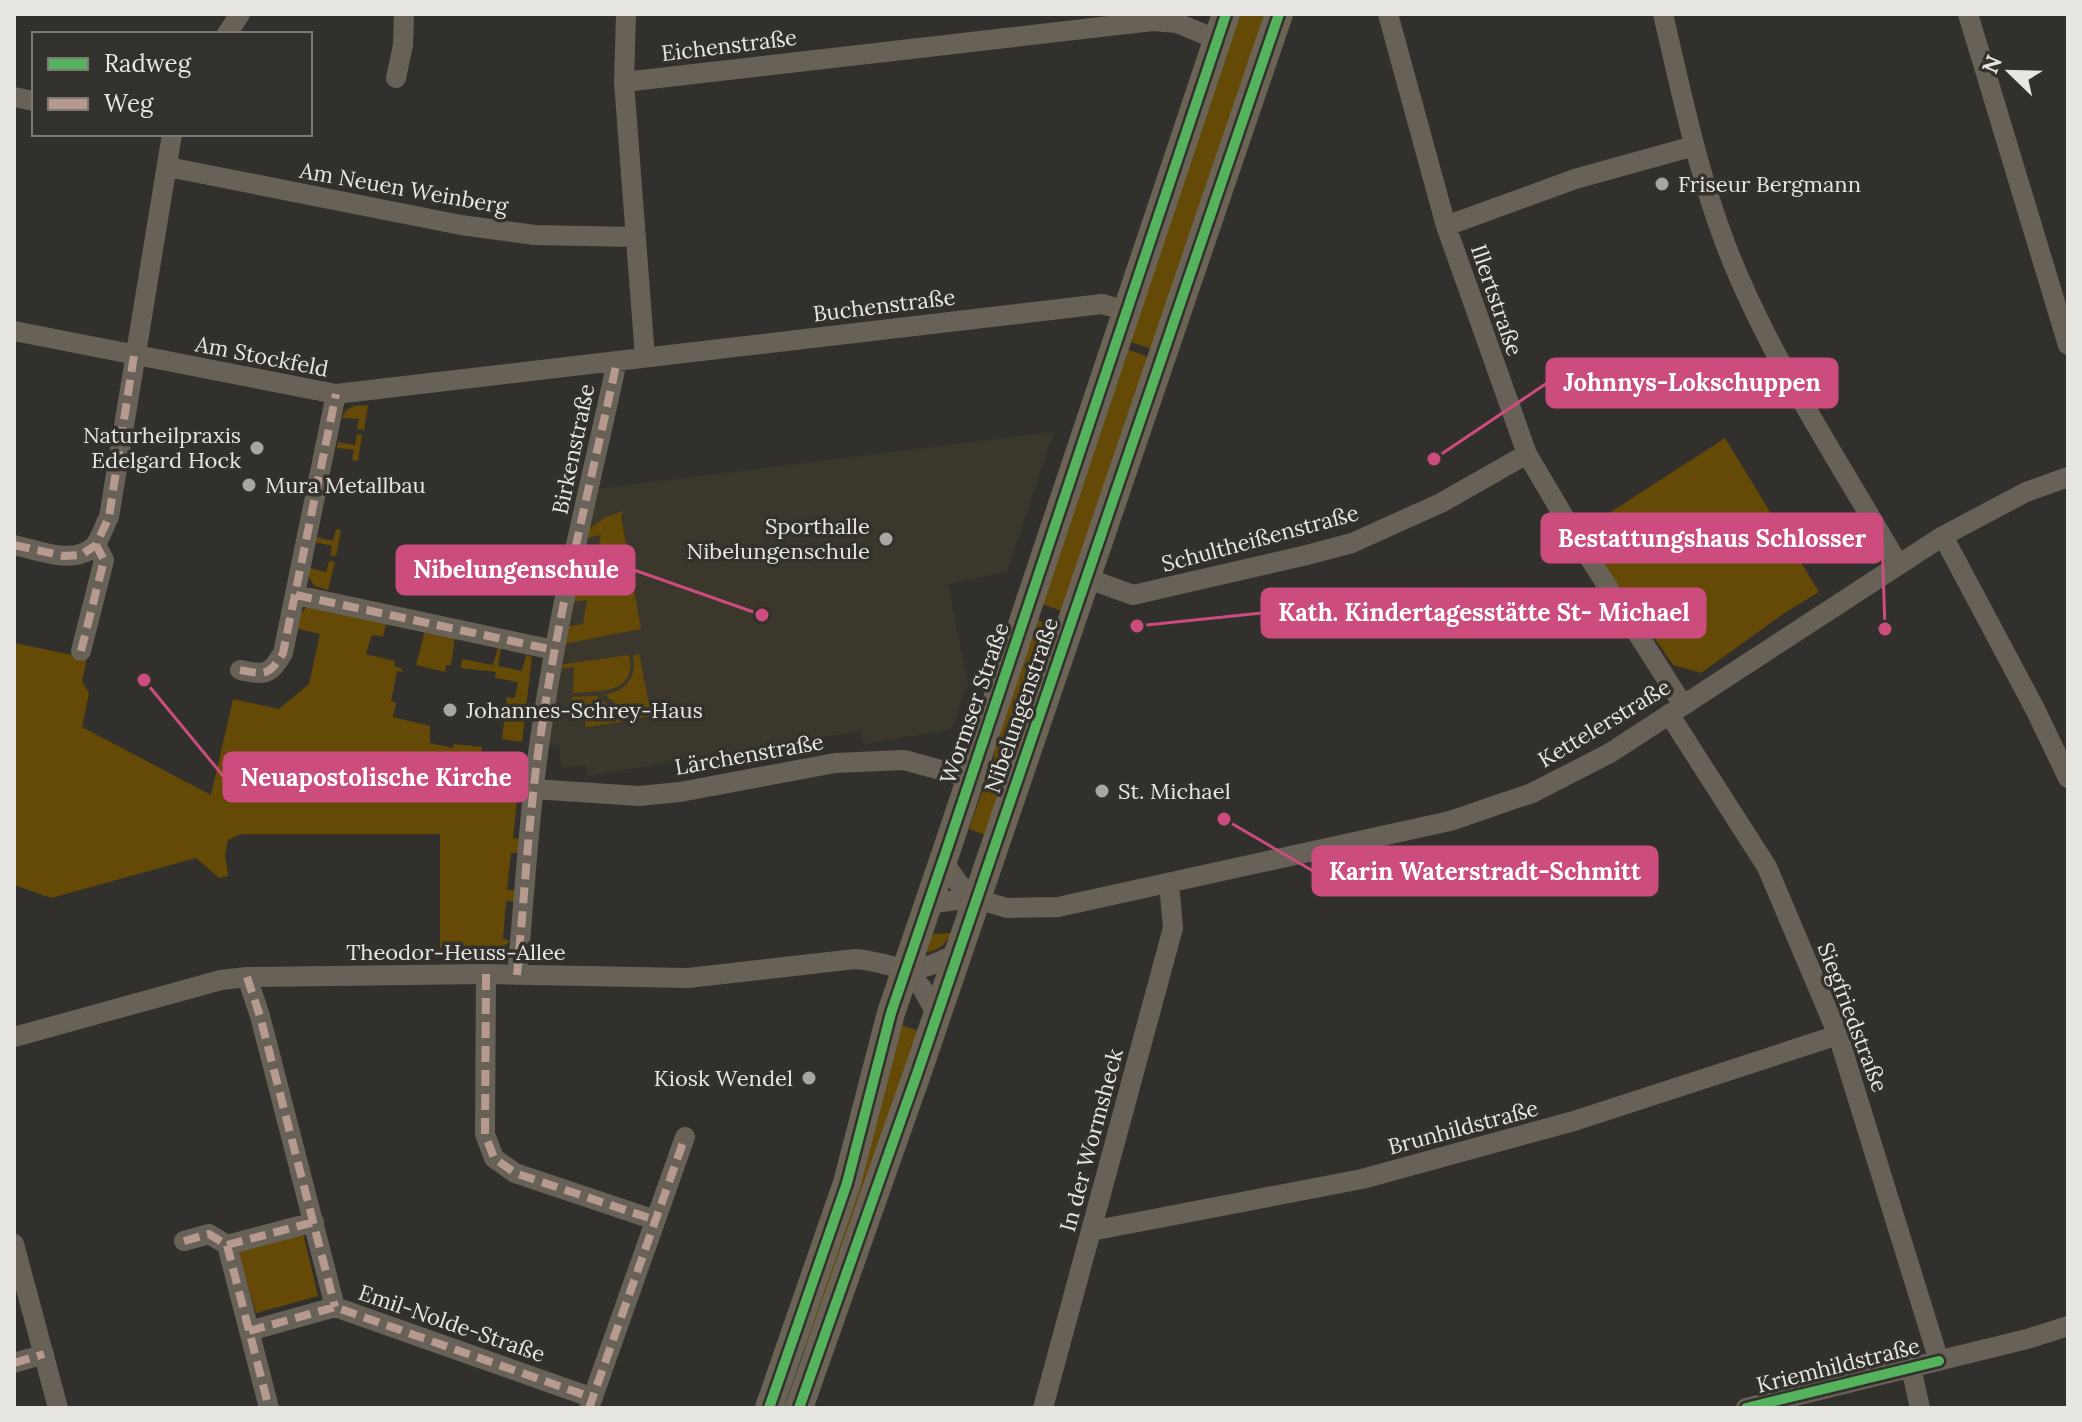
<svg xmlns="http://www.w3.org/2000/svg" width="2082" height="1422" viewBox="0 0 2082 1422" font-family="Lora,serif">
<style>
.built{fill:#3c372d}
.green{fill:#644a06}
.lines{fill:none;stroke-linecap:round;stroke-linejoin:round}
.street{stroke:#686157;stroke-width:20}
.secondary{stroke:#6b6456;stroke-width:28}
.quiet{stroke:#b69a8f;stroke-width:8;stroke-dasharray:16 8;stroke-linecap:butt}
.cycleway-casing{stroke:#33312c;stroke-width:15}
.cycleway{stroke:#56b35d;stroke-width:10}
.poi-dot{fill:#a8a6a3;stroke:#33312c;stroke-width:3}
.labels{text-anchor:middle;dominant-baseline:central;stroke-width:7;stroke-linejoin:round;paint-order:stroke}
.street-label{font-size:22px;fill:#e7e6e3;stroke:#33312c}
.poi-label{font-size:22px;fill:#e7e6e3;stroke:#33312c;text-anchor:start}
.leader{fill:none;stroke:#cb4c7d;stroke-width:3}
.callout-dot{fill:#cb4c7d;stroke:#33312c;stroke-width:3}
.callout{fill:#cb4c7d;stroke:#cb4c7d;stroke-width:3}
.callout-label{font-size:24px;text-anchor:middle;font-weight:bold;fill:#fff}
</style>
<rect width="100%" height="100%" fill="#32302d"/>
<path class="built" d="M 1054,432 L 1007,572 L 948,584 L 968,683 L 952,729 L 864,744 L 861,731 L 588,776 L 585,765 L 562,768 L 559,745 L 549,745 L 558,665 L 597,489 Z"/>
<path class="green" d="M 1233,14 L 1273,14 L 1158,351 L 1122,339 Z
M 1120,347 L 1155,359 L 1068,613 L 1033,601 Z
M 368,405 L 364,430 L 357,429 L 359,419 L 342,418 L 346,410 L 354,406 Z
M 357,434 L 362,435 L 358,461 L 352,460 L 354,450 L 337,448 L 338,442 L 355,445 Z
M 1725,438 L 1819,592 L 1783,614 L 1701,673 L 1673,665 L 1586,538 L 1600,519 Z
M 623,511 L 621,516 L 641,629 L 563,644 L 566,627 L 583,624 L 587,600 L 572,602 L 573,595 L 589,593 L 601,535 L 585,538 L 587,530 L 606,517 Z
M 336,529 L 341,530 L 336,556 L 330,555 L 332,546 L 315,542 L 316,537 L 333,541 Z
M 329,561 L 335,562 L 328,590 L 314,586 L 309,577 L 309,568 L 326,572 Z
M 307,606 L 386,624 L 383,637 L 374,635 L 371,637 L 366,654 L 395,661 L 394,666 L 402,669 L 402,672 L 397,671 L 391,701 L 396,703 L 393,717 L 430,726 L 430,743 L 453,748 L 454,744 L 482,747 L 478,772 L 490,773 L 490,771 L 502,769 L 500,789 L 518,791 L 513,838 L 521,839 L 519,853 L 511,853 L 507,890 L 516,890 L 515,902 L 506,901 L 503,939 L 510,940 L 503,948 L 496,947 L 496,951 L 440,948 L 440,834 L 241,834 L 228,840 L 225,854 L 228,876 L 219,878 L 196,858 L 51,898 L 14,885 L 14,643 L 87,658 L 82,681 L 89,693 L 82,727 L 211,795 L 233,699 L 279,709 L 309,684 L 320,634 L 299,629 L 296,625 L 298,617 Z
M 1029,617 L 1063,629 L 990,837 L 969,829 L 994,758 L 998,705 Z
M 425,631 L 455,637 L 451,665 L 446,665 L 445,672 L 416,665 Z
M 498,647 L 501,649 L 498,666 L 522,671 L 526,655 L 532,657 L 522,742 L 502,739 L 507,697 L 515,698 L 518,682 L 495,678 L 496,672 L 461,668 L 462,659 L 493,665 Z
M 639,654 L 651,714 L 651,716 L 634,719 L 605,695 C 626,690 637,679 633,656 Z
M 629,655 C 638,694 599,691 573,693 L 574,667 L 558,669 L 558,665 Z
M 597,696 L 628,721 L 586,727 L 583,705 L 572,708 L 572,697 Z
M 952,933 C 945,944 939,951 926,952 L 927,934 Z
M 895,1023 L 923,1032 L 814,1349 L 798,1343 Z
M 303,1233 L 318,1296 L 256,1313 L 237,1250 Z"/>
<g class="lines">
<path class="street" d="M 626,14 L 624,82 L 645,357
M 1388,14 L 1446,226 L 1527,454 L 1576,537 L 1683,705
M 1663,14 C 1681,91 1697,169 1725,243 C 1768,356 1838,459 1898,564
M 1968,14 L 2068,345
M 227,34 L 240,14
M 396,78 L 403,45 L 404,14
M 624,82 L 1153,21 L 1177,23 L 1218,40
M 14,97 L 34,101
M 168,167 L 461,225 L 535,235 L 634,237
M 1446,226 L 1575,179 L 1694,146
M 14,331 L 336,394 L 1102,304 L 1127,311
M 1943,536 L 2035,709 L 2068,778
M 14,545 C 38,550 74,566 94,546 C 101,539 104,525 109,517 L 172,134
M 1086,578 L 1133,595 L 1307,555 L 1352,543 L 1441,503 L 1527,454
M 296,595 L 554,650
M 81,651 L 104,560 L 96,545
M 240,670 C 265,675 269,676 283,653 L 336,394
M 1669,714 L 1767,867 L 1838,1035 L 1939,1361
M 533,789 L 639,796 L 680,792 L 835,763 L 904,760 L 970,778
M 943,861 L 959,884 L 976,899
M 927,904 L 964,899 L 976,899 L 1007,908 L 1058,907 L 1450,821 L 1532,793 L 1610,753 L 1943,536 L 2026,492 L 2068,477
M 904,969 L 922,988 L 937,1015
M 486,974 L 485,1134 L 494,1158 L 515,1173 L 655,1220
M 517,975 C 525,892 529,808 542,726 C 560,603 591,482 617,361
M 247,977 L 260,1016 L 335,1307
M 14,1037 L 221,980 L 247,977 L 486,974 L 688,978 L 855,959 C 872,960 885,965 901,968 C 920,973 941,961 958,953
M 1091,1231 L 1362,1179 L 1574,1121 L 1838,1035
M 184,1241 L 209,1234 L 227,1245
M 14,1244 L 58,1408
M 227,1245 L 269,1408
M 227,1245 L 314,1222
M 249,1331 L 335,1307 L 593,1398
M 14,1363 L 44,1354
M 1911,1368 L 1920,1408
M 589,1408 L 685,1137
M 1043,1408 L 1173,928 L 1169,883
M 1746,1408 L 2027,1339 L 2068,1326"/>
<path class="secondary" d="M 769,1408 L 847,1183 L 891,1013 L 948,846 L 1226,14
M 799,1408 L 917,1074 L 1279,14"/>
<path class="quiet" d="M 14,545 L 64,556 L 81,555 L 96,545 L 109,517 L 134,355
M 296,595 L 554,650
M 81,651 L 104,560 L 96,545
M 240,670 C 265,675 269,676 283,653 L 336,394
M 486,974 L 485,1134 L 494,1158 L 515,1173 L 655,1220
M 517,975 C 525,892 529,808 542,726 C 560,603 591,482 617,361
M 247,977 L 260,1016 L 335,1307
M 184,1241 L 209,1234 L 227,1245
M 227,1245 L 269,1408
M 227,1245 L 314,1222
M 249,1331 L 335,1307 L 593,1398
M 14,1363 L 44,1354
M 589,1408 L 685,1137"/>
<defs>
<path id="cycleway" d="M 769,1408 L 847,1183 L 891,1013 L 948,846 L 1226,14
M 799,1408 L 917,1074 L 1279,14
M 1746,1408 L 1939,1361"/>
</defs>
<use href="#cycleway" class="cycleway-casing"/>
<use href="#cycleway" class="cycleway"/>
</g>
<g class="poi-dot">
<circle cx="1662" cy="184" r="8"/>
<circle cx="257" cy="448" r="8"/>
<circle cx="249" cy="485" r="8"/>
<circle cx="886" cy="539" r="8"/>
<circle cx="450" cy="710" r="8"/>
<circle cx="1102" cy="791" r="8"/>
<circle cx="809" cy="1078" r="8"/>
</g>
<g class="labels">
<g class="street-label">
<text transform="translate(729 45) rotate(-7)">Eichenstraße</text>
<text transform="translate(404 188) rotate(10)">Am Neuen Weinberg</text>
<text transform="translate(1497 300) rotate(71)">Illertstraße</text>
<text transform="translate(884 305) rotate(-7)">Buchenstraße</text>
<text transform="translate(262 356) rotate(11)">Am Stockfeld</text>
<text transform="translate(573 449) rotate(-78)">Birkenstraße</text>
<text transform="translate(1260 538) rotate(-15)">Schultheißenstraße</text>
<text transform="translate(974 703) rotate(-71)">Wormser Straße</text>
<text transform="translate(1021 705) rotate(-71)">Nibelungenstraße</text>
<text transform="translate(1604 723) rotate(-31)">Kettelerstraße</text>
<text transform="translate(749 754) rotate(-10)">Lärchenstraße</text>
<text x="456" y="952">Theodor-Heuss-Allee</text>
<text transform="translate(1853 1017) rotate(69)">Siegfriedstraße</text>
<text transform="translate(1463 1127) rotate(-15)">Brunhildstraße</text>
<text transform="translate(1091 1140) rotate(-75)">In der Wormsheck</text>
<text transform="translate(452 1323) rotate(19)">Emil-Nolde-Straße</text>
<text transform="translate(1838 1365) rotate(-14)">Kriemhildstraße</text>
</g>
<g class="poi-label">
<text x="1678" y="184">Friseur Bergmann</text>
<text x="241" y="435" text-anchor="end">Naturheilpraxis<tspan x="241" dy="25">Edelgard Hock</tspan></text>
<text x="265" y="485">Mura Metallbau</text>
<text x="870" y="526" text-anchor="end">Sporthalle<tspan x="870" dy="25">Nibelungenschule</tspan></text>
<text x="466" y="710">Johannes-Schrey-Haus</text>
<text x="1118" y="791">St. Michael</text>
<text x="793" y="1078" text-anchor="end">Kiosk Wendel</text>
</g>
</g>
<path class="leader" d="M1434 459L1547 383M1885 629L1882 538M762 615L634 570M1137 626L1262 613M144 680L224 777M1224 819L1313 871"/>
<g class="callout-dot">
<circle cx="1434" cy="459" r="8"/>
<circle cx="1885" cy="629" r="8"/>
<circle cx="762" cy="615" r="8"/>
<circle cx="1137" cy="626" r="8"/>
<circle cx="144" cy="680" r="8"/>
<circle cx="1224" cy="819" r="8"/>
</g>
<g class="callout">
<rect x="1547" y="359" width="290" height="48" rx="8"/>
<rect x="1542" y="514" width="340" height="48" rx="8"/>
<rect x="397" y="546" width="237" height="48" rx="8"/>
<rect x="1262" y="589" width="443" height="48" rx="8"/>
<rect x="224" y="753" width="303" height="48" rx="8"/>
<rect x="1313" y="847" width="344" height="48" rx="8"/>
</g>
<g class="callout-label">
<text x="1692" y="391">Johnnys-Lokschuppen</text>
<text x="1712" y="547">Bestattungshaus Schlosser</text>
<text x="516" y="578">Nibelungenschule</text>
<text x="1484" y="621">Kath. Kindertagesstätte St- Michael</text>
<text x="376" y="786">Neuapostolische Kirche</text>
<text x="1485" y="880">Karin Waterstradt-Schmitt</text>
</g>
<rect width="2082" height="1422" fill="none" stroke="#e7e6e3" stroke-width="32"/>
<rect x="32" y="32" width="280" height="104" fill="#33312c" stroke="#7b7975" stroke-width="2"/>
<rect x="48" y="58" width="40" height="12" fill="#56b35d" stroke="#7b7975" stroke-width="2"/>
<text x="104" y="72" font-size="24" fill="#e7e6e3">Radweg</text>
<rect x="48" y="98" width="40" height="12" fill="#b69a8f" stroke="#7b7975" stroke-width="2"/>
<text x="104" y="112" font-size="24" fill="#e7e6e3">Weg</text>
<g transform="translate(2010 72) rotate(293)" stroke="#33312c" stroke-width="6" paint-order="stroke">
<path d="M0-6L14 30L0 20L-14 30Z" fill="#e7e6e3"/>
<text y="-12" font-size="22" font-weight="bold" text-anchor="middle" fill="#e7e6e3">N</text>
</g>
</svg>
